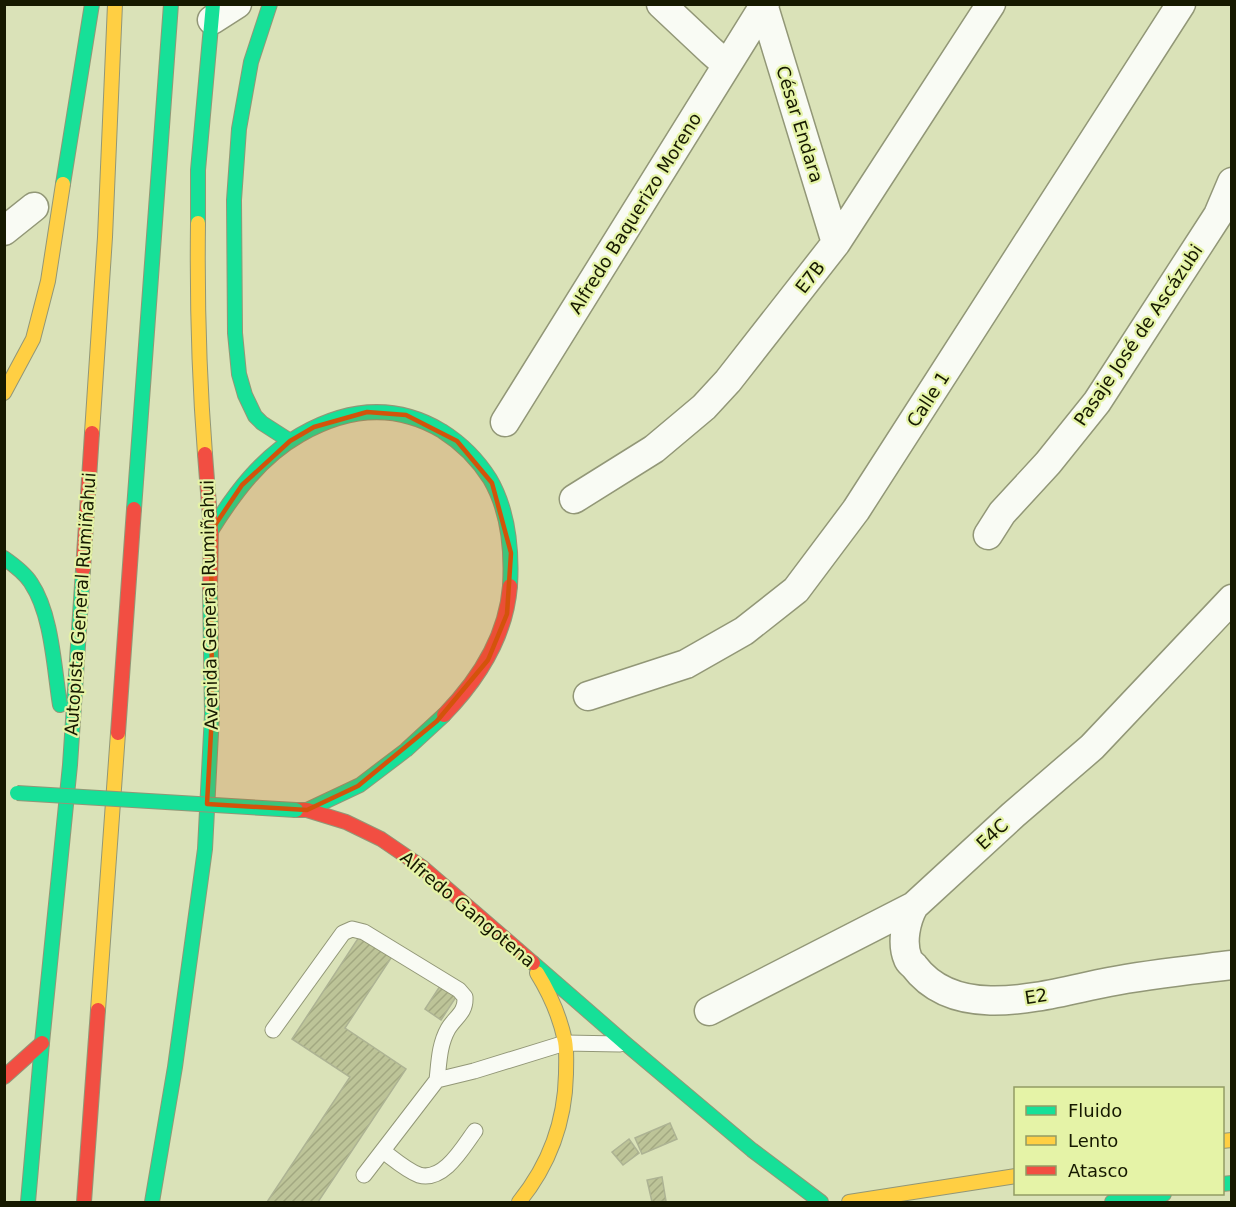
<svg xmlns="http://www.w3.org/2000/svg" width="1236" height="1207" viewBox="0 0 1236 1207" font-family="'DejaVu Sans',sans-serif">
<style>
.building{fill:url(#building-hatch);stroke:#adb393;stroke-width:1.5}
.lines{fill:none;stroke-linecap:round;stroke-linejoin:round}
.lane-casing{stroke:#929777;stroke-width:17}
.street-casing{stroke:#929777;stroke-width:31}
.fast-casing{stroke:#929777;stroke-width:16}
.slow-casing{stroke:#929777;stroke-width:16}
.jam-casing{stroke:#929777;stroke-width:16}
.lane{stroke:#f9fbf4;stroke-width:15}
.street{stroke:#f9fbf4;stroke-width:28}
.fast{stroke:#16e098;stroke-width:14}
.slow{stroke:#ffcf43;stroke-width:14}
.jam{stroke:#f24e42;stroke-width:14}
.fast-bridge-casing{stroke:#929777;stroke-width:16;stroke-linecap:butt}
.fast-bridge{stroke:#16e098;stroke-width:14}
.marked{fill:#d3530b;fill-opacity:0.2;stroke:#d3530b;stroke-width:4.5;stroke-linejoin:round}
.labels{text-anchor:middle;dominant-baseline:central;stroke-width:4.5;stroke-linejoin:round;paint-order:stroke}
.street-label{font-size:18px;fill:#161900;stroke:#e5f3a7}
</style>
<defs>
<pattern id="building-hatch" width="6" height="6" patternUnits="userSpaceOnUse" patternTransform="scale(1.5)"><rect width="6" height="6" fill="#bdc498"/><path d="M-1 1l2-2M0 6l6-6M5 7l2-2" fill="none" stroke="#a2a881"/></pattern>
</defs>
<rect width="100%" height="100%" fill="#dae2b8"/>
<path class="building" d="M 361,934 L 393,955 L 345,1028 L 406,1069 L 318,1202 L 267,1202 L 350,1077 L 292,1039 Z
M 440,986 L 456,997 L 441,1020 L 425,1009 Z
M 670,1123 L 677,1139 L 642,1154 L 635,1138 Z
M 629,1139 L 639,1153 L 623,1165 L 612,1152 Z
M 662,1177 L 666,1201 L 652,1202 L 647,1180 Z"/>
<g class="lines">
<defs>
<path id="lane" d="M 273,1030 L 343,933 L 352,929 L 364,932 L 459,990 L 465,997 C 466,1013 455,1017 448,1029 C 439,1045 439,1063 437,1080 L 474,1071 L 565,1043 L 620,1044
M 383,1151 C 395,1160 406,1170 419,1175 C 444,1182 463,1147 475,1131
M 364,1175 L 437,1080"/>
<path id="street" d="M 661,4 L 711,51 L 727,65
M 763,4 L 836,243
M 212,20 L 237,4
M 4,231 L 34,207
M 505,422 L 765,4
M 574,499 L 654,449 L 704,407 L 728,381 L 836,243 L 991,4
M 988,535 L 1002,513 L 1048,463 L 1097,402 L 1218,215 L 1232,182
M 588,696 L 686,664 L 744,631 L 796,590 L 856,510 L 1181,4
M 914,906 C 906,920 901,943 908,959 C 909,962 912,964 914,966 C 958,1025 1050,993 1109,982 C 1149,974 1191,970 1232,965
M 709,1011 L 914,906 L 1013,815 L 1092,747 L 1232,599"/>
<path id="fast" d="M 270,4 L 251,62 L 239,129 L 234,200 L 235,333 L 239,374 L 245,395 L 255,416 L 262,423 L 290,441
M 63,184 L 92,4
M 198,223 L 198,170 L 213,4
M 134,509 L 171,4
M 211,531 C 234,494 261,457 300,435 C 347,408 395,403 442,431 C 461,443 478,460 490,479 C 508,510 512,551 510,586
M 4,558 C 14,565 25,573 31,583 C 52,614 54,668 60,705
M 307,810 L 360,785 L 406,750 L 444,715
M 533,963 L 626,1044 L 752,1150 L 821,1202
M 1222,1184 L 1232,1183
M 28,1202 L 42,1043 L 70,765 L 83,570
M 152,1202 L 175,1067 L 205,849 L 212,714 L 210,590
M 1112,1202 L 1164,1194"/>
<path id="slow" d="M 198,223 C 197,300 199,377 205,454
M 4,393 L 33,339 L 48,281 L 63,184
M 92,433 L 105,237 L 115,4
M 98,1010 L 118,733
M 1222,1141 L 1232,1140
M 519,1202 C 549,1165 565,1122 566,1074 C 566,1063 567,1052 565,1041 C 560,1017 550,994 537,973
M 849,1202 L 1016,1176"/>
<path id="jam" d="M 205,454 L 211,531 L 210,590
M 83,570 L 92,433
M 444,715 C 479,679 506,637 510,586
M 118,733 L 134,509
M 296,810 L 307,810 L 346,822 L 381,839 L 422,867 L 533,963
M 4,1077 L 42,1043
M 84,1202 L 98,1010"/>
</defs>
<use href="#lane" class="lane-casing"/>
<use href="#street" class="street-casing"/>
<use href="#fast" class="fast-casing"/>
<use href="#slow" class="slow-casing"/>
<use href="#jam" class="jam-casing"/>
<use href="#lane" class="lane"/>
<use href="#street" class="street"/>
<use href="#fast" class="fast"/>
<use href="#slow" class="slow"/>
<use href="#jam" class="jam"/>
<defs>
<path id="fast-bridge" d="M 17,793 L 296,810"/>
</defs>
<use href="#fast-bridge" class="fast-bridge-casing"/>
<use href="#fast-bridge" class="fast-bridge"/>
</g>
<path class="marked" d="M 367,412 L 406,415 L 457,441 L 492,483 L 511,553 L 507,614 L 488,660 L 437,721 L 358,786 L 307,810 L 207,804 L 212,714 L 211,531 L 242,485 L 290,441 L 314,427 Z"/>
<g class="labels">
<g class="street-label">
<text transform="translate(800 124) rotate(73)">César Endara</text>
<text transform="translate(635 213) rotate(-58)">Alfredo Baquerizo Moreno</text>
<text transform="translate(810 277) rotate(-52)">E7B</text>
<text transform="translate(1138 335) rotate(-56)">Pasaje José de Ascázubi</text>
<text transform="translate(928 399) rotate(-57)">Calle 1</text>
<text transform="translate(80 604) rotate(-86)">Autopista General Rumiñahui</text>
<text transform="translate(209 605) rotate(-91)">Avenida General Rumiñahui</text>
<text transform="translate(992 834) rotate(-43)">E4C</text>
<text transform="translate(468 909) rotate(40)">Alfredo Gangotena</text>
<text transform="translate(1036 996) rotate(-9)">E2</text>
</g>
</g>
<rect width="1236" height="1207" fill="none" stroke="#161900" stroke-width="12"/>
<rect x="1014" y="1087" width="210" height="108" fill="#e5f3a7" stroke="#929c64" stroke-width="1.5"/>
<rect x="1026" y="1106" width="30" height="9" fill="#16e098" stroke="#929c64" stroke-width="1.5"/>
<text x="1068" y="1117" font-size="18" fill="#161900">Fluido</text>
<rect x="1026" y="1136" width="30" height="9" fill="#ffcf43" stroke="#929c64" stroke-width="1.5"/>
<text x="1068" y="1147" font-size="18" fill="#161900">Lento</text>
<rect x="1026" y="1166" width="30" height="9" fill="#f24e42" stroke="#929c64" stroke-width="1.5"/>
<text x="1068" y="1177" font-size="18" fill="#161900">Atasco</text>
</svg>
